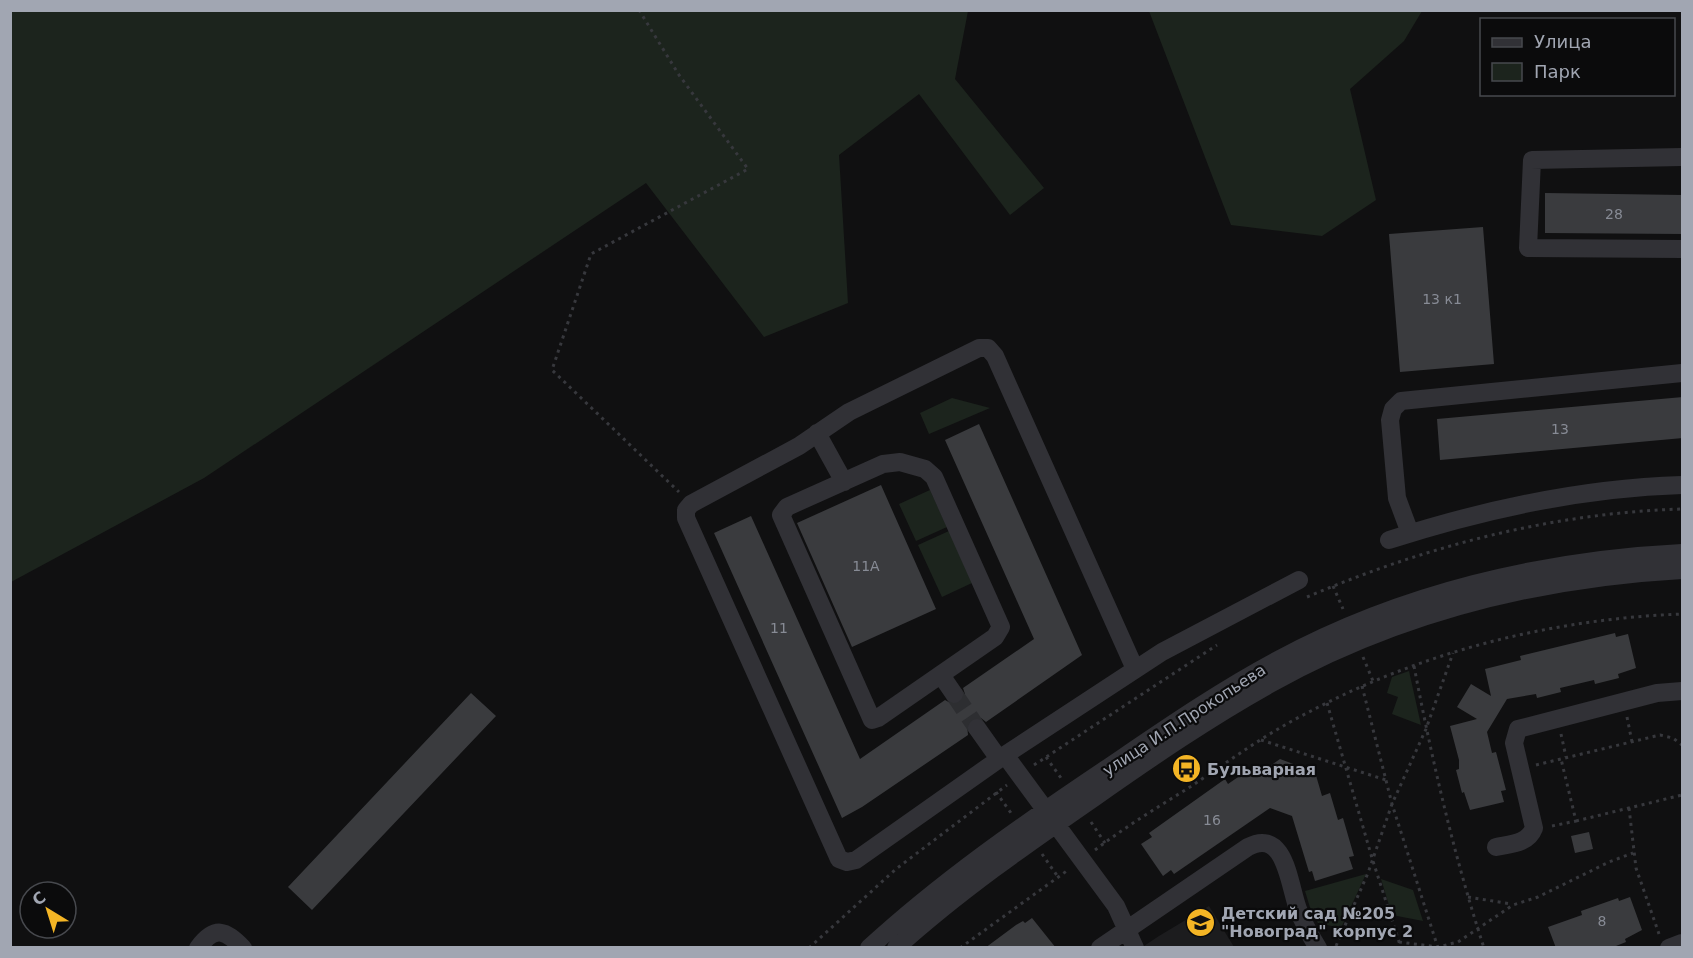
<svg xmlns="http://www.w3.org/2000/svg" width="1693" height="958" viewBox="0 0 1693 958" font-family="'DejaVu Sans',sans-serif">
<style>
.built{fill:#1c1c1e}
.green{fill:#1c241d}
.building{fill:#3a3b3e}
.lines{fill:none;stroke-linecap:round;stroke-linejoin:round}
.minor-tunnel{stroke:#2d2e31;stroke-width:18;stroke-dasharray:18 9;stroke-linecap:butt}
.path{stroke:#37383d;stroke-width:3;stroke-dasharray:3 4.5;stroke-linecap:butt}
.minor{stroke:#313136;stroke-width:18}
.labels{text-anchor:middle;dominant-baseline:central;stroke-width:4.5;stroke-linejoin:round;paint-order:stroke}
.number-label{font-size:14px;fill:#878b95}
.street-label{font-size:16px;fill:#a1a6b2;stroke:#0b0b0c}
.poi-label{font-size:16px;font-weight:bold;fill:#a1a6b2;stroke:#0b0b0c;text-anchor:start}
</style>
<rect width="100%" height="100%" fill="#101011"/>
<path class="built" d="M 1209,906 L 1234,947 L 1141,948 L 1159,936 Z"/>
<path class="green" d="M 11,10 L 968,11 L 955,79 L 1044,188 L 1010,215 L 919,94 L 839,155 L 848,303 L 764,337 L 646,183 L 204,478 L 11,582 Z
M 1149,11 L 1422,11 L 1404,41 L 1350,89 L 1376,200 L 1322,236 L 1231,225 Z
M 952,398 L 990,408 L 929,434 L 920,413 Z
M 930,490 L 947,527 L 916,541 L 899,504 Z
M 949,531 L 972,583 L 942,597 L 918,545 Z
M 1409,671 L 1421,725 L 1392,714 L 1398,697 L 1387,693 L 1392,677 Z
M 1366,874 L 1341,928 L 1318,923 L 1312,914 L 1305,891 Z
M 1381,879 L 1413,890 L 1423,921 L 1392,915 Z"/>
<path class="building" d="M 1545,193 L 1683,195 L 1683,234 L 1545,233 Z
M 1483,227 L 1494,364 L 1400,372 L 1389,234 Z
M 1683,397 L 1683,438 L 1440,460 L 1437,419 Z
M 979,424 L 1082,655 L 986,722 L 981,718 L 971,719 L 967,724 L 968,735 L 862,807 L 842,818 L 714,533 L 751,516 L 860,759 L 945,700 L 954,705 L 961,703 L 965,694 L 963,688 L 1034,639 L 945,440 Z
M 881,485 L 936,609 L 852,647 L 797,523 Z
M 1615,633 L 1616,637 L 1628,634 L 1636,668 L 1618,674 L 1619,678 L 1595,684 L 1594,680 L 1560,688 L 1561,692 L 1537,698 L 1536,694 L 1507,699 L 1487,732 L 1492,753 L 1496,752 L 1506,790 L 1501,791 L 1504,802 L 1470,810 L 1464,792 L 1462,793 L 1456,770 L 1459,769 L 1459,760 L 1450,726 L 1477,719 L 1457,707 L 1471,684 L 1491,696 L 1485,669 L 1521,660 L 1520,656 Z
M 471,693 L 496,716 L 312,910 L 288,887 Z
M 1280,759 L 1315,772 L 1322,796 L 1330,793 L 1338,820 L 1343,818 L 1354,856 L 1349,857 L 1353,869 L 1315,881 L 1312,871 L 1309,872 L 1292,816 L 1270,808 L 1174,874 L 1171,870 L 1163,876 L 1141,844 L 1152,837 L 1149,833 L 1225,779 L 1228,784 L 1254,766 L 1260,773 Z
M 1589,832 L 1593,849 L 1575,853 L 1571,836 Z
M 1630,897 L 1642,930 L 1625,939 L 1626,942 L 1611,948 L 1556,948 L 1548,927 L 1582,915 L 1581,911 L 1618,898 L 1619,901 Z
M 1032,918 L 1056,948 L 985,948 L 1016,925 L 1023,921 L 1025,923 Z"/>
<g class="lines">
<path class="minor-tunnel" d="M 954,694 L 977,728"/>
<path class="path" d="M 639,10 L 679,75 L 748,169 L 591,254 L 552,370 L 679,492
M 1333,586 L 1343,609
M 1307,597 C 1427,546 1552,513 1682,509
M 1363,657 L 1373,681
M 1414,666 C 1432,760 1454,856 1484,948
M 1362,686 L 1392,804 L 1438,948
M 1327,703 L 1372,858 L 1401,948
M 1627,717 L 1632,742
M 1561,734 L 1566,757
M 1261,740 L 1386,780
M 1046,757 L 1061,778
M 1034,765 L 1217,645
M 1536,765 L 1660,735 L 1673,738 L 1682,745
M 996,792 L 1011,813
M 1629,808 L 1636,868 L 1659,934
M 1576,821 L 1682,795
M 1091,822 L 1105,843
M 1552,826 L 1576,821 L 1561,759
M 1095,850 C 1125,827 1158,807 1190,787 C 1229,761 1267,733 1309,712 C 1424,651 1552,619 1682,614
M 1042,854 L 1058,877
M 1468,897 L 1511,904
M 1399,942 L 1438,947 L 1458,942 L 1513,905 L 1538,897 L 1609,862 L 1633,853
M 1336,946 L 1368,873 L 1392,804 L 1426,729 L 1453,653
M 809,948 L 896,869 L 1007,785
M 960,948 L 1068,870"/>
<path class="minor" d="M 1682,157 L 1532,160 L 1528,248 L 1682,249
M 817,433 L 844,482
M 900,462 L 925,469 L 934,477 L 1001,627 L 995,637 L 878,718 L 872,720 L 781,515 L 787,507 L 883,464 Z
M 1410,533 L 1397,498 L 1390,420 L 1393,409 L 1401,401 L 1682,373
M 1389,540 C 1485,509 1581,488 1682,485
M 1135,669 L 995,356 L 988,348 L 979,348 L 849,412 L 799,446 L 691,504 L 686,510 L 686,518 L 839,859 L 847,862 L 856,860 L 1005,755 L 1116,906 L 1135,948
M 941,675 L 954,694
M 977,728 L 999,759
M 1005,755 L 1162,652 L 1299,580
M 1496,847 C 1510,844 1528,844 1534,828 L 1514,743 L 1518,729 L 1657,693 L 1682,691
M 198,948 C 215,925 225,930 243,948
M 869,948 C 942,881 1024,824 1106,769 C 1162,731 1218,692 1278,660 C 1402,593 1542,560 1682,553
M 896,948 C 958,892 1027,844 1095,797 C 1152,757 1209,718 1270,684 C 1397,613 1539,578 1682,570
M 1100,948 L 1248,847 C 1286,827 1289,886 1298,909 C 1303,923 1310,935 1318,948
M 1669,948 L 1682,943"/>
</g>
<defs>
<symbol id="bus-disc" viewBox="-11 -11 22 22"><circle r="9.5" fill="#f4b525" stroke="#0b0b0c"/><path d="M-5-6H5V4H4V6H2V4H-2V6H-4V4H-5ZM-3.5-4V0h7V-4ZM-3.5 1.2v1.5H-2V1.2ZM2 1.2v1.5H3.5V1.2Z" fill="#111"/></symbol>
<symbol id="school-disc" viewBox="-11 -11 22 22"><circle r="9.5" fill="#f4b525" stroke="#0b0b0c"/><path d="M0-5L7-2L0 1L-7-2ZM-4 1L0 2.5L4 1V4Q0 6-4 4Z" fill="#111"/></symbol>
</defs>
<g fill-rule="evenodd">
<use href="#bus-disc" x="1170" y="752" width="33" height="33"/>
<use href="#school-disc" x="1184" y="906" width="33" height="33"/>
</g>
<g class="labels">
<g class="number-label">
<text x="1614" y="214">28</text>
<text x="1442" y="299">13 к1</text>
<text x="1560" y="429">13</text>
<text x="866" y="566">11А</text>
<text x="779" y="628">11</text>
<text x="1212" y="820">16</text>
<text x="1602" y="921">8</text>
</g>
<g class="street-label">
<text transform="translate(1184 720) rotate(-33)">улица И.П.Прокопьева</text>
</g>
<g class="poi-label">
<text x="1207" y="769">Бульварная</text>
<text x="1221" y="913">Детский сад №205<tspan x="1221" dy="18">"Новоград" корпус 2</tspan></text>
</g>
</g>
<rect width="1693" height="958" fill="none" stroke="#a1a6b2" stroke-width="24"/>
<rect x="1480" y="18" width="195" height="78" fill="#0b0b0c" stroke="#47494e" stroke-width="1.5"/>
<rect x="1492" y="38" width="30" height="9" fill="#313136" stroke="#47494e" stroke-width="1.5"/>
<text x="1534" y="48" font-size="18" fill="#a1a6b2">Улица</text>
<rect x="1492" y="63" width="30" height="18" fill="#1c241d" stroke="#47494e" stroke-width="1.5"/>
<text x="1534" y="78" font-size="18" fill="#a1a6b2">Парк</text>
<g transform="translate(48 910) rotate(322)"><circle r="28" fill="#0b0b0c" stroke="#47494e" stroke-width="1.5"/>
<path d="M0-4.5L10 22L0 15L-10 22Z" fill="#f4b525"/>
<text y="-9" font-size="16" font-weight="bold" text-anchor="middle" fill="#a1a6b2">С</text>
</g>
</svg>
